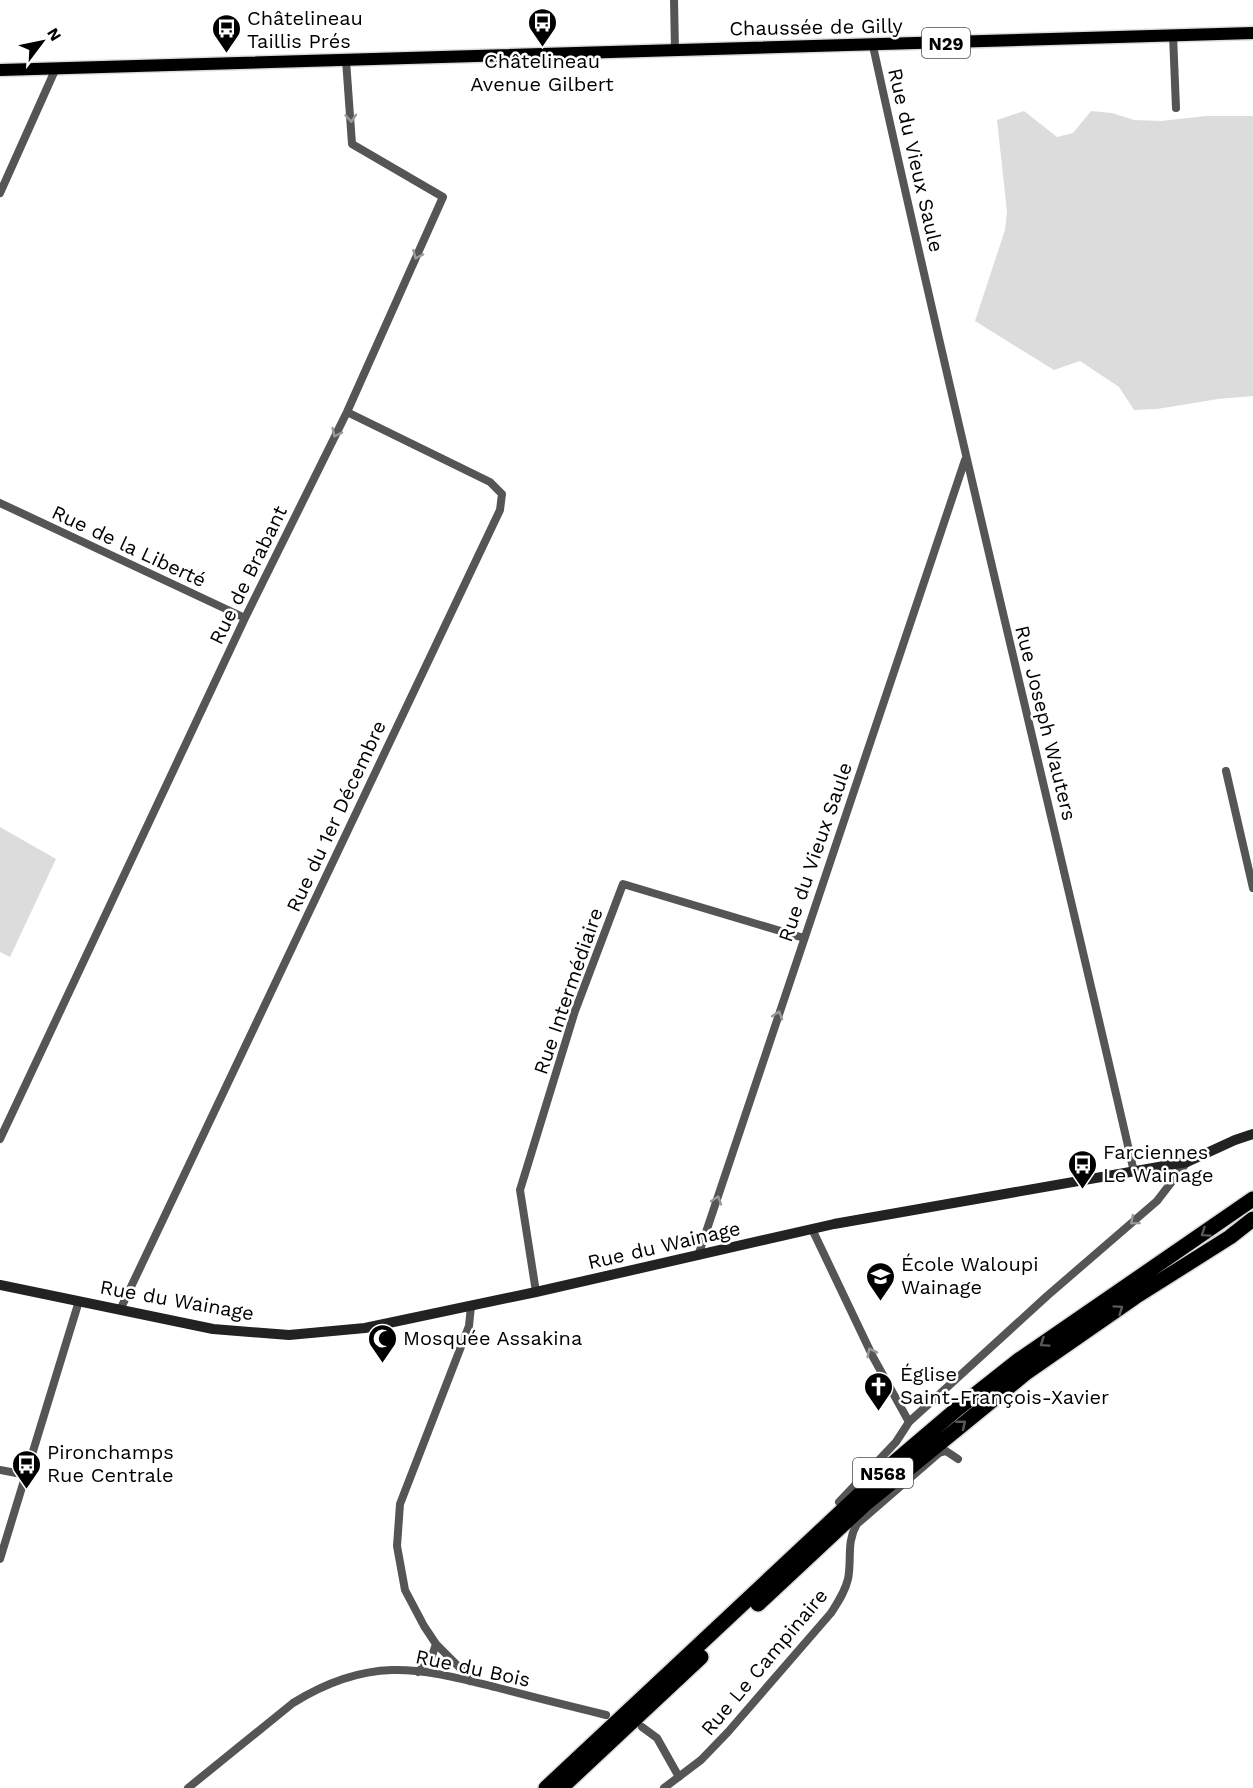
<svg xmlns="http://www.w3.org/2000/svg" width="1253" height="1788" viewBox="0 0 1253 1788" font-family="'Work Sans',sans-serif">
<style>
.green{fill:#dcdcdc}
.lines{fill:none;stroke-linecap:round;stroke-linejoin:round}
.primary-casing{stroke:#dbdbdb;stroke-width:15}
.highway-casing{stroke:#dbdbdb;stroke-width:18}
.street{stroke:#555;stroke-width:8}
.secondary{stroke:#222;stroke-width:10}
.primary{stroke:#000;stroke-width:12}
.highway{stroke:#000;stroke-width:15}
.oneway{stroke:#999}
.oneway2{stroke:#595959}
.labels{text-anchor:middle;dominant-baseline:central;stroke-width:5;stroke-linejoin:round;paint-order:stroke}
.shield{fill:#fff;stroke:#4c4c4c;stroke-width:1.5}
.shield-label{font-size:18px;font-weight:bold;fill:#000}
.poi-label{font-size:20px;fill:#000;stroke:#fff;text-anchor:start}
.street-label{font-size:20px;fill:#000;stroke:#fff}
</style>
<rect width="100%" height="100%" fill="#fff"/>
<path class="green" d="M 1024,111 L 1057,137 L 1073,133 L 1091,111 L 1112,113 L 1134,120 L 1161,121 L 1206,116 L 1253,116 L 1253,396 L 1218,399 L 1157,409 L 1134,410 L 1119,387 L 1080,361 L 1054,370 L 975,321 L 1005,230 L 1007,212 L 997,120 Z
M 0,827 L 56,859 L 10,957 L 0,952 Z"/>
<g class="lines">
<defs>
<path id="primary" d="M 0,70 L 1253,33"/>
<path id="highway" d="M 758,1604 L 864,1505 L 1027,1372 L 1135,1297 L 1230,1237 L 1253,1219
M 546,1788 L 890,1466 L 957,1409 L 1019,1360 L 1253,1199
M 561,1788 L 701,1657"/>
</defs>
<use href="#primary" class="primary-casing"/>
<use href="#highway" class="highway-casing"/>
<path class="street" d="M 674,0 L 675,50
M 1173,35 L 1176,108
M 873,46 C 955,422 1048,796 1134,1172
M 0,193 L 56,68
M 0,503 L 245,618
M 1226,771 L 1253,888
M 0,1139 L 245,618 L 347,412 L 443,197 L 352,144 L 346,60
M 812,1229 L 873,1357 L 909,1422
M 698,1256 L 965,460
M 536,1292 L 520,1190 L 575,1011 L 623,884 L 804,938
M 120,1310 L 500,510 L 502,494 L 490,482 L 347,412
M 0,1470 L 27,1475
M 839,1502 L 896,1442 L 909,1422 L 1047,1296 L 1157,1201 L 1187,1162
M 0,1559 L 79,1301
M 418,1672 L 431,1659 L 436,1644
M 470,1681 L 466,1674 L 436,1644 L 424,1626 L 405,1590 L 397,1546 L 400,1504 L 469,1326 L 471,1306
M 642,1727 L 657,1738 L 679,1777
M 188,1788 L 293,1703 C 322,1685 357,1671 392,1670 C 426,1669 462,1679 495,1687 C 532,1697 569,1706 606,1715
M 664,1788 L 701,1760 L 728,1732 L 831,1613 C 838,1602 845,1592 848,1579 C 852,1560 846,1542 857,1524 L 939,1453 L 946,1451 L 958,1459"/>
<path class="secondary" d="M 0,1285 L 213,1329 L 289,1335 L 365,1328 L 536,1292 L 834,1224 L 1187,1162 L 1235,1140 L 1253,1134"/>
<use href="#primary" class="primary"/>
<use href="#highway" class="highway"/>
</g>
<defs><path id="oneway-chevron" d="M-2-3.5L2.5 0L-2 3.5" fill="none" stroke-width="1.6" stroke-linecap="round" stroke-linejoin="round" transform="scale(1.5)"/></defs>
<g class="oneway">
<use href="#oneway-chevron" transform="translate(351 118) rotate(86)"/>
<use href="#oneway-chevron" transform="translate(417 255) rotate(114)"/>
<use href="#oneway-chevron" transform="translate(336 433) rotate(116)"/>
<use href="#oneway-chevron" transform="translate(778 1015) rotate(-72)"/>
<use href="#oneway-chevron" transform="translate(717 1200) rotate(-72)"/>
<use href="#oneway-chevron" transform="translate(1134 1221) rotate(140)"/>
<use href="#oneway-chevron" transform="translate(871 1352) rotate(-116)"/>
</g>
<g class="oneway2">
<use href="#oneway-chevron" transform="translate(1205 1233) rotate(146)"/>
<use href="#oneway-chevron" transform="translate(1119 1309) rotate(-35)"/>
<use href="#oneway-chevron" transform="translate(1044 1343) rotate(146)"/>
<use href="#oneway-chevron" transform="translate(962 1424) rotate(-39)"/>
</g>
<defs>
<symbol id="bus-pin" viewBox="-11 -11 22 30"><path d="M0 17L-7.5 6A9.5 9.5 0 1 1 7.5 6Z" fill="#000" stroke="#fff"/><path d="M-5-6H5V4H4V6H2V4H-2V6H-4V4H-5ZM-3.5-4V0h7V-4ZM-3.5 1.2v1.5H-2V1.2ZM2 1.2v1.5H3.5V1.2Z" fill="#fff"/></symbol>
<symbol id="school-pin" viewBox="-11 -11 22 30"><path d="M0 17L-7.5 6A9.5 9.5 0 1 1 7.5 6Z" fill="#000" stroke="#fff"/><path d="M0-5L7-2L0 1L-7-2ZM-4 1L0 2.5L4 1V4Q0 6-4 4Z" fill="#fff"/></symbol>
<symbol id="mosque-pin" viewBox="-11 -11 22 30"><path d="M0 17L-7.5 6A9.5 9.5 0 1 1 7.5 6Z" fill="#000" stroke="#fff"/><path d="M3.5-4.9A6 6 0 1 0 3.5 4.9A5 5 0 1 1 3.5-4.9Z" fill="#fff"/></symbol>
<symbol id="church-pin" viewBox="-11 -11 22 30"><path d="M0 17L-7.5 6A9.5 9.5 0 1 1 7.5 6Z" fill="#000" stroke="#fff"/><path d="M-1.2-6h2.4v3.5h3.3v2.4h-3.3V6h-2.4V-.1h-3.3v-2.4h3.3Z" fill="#fff"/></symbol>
</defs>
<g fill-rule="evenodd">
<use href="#bus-pin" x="526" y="6" width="33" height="45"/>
<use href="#bus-pin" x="210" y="12" width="33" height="45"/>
<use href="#bus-pin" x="1066" y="1148" width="33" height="45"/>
<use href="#school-pin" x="864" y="1260" width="33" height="45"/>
<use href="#mosque-pin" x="366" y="1322" width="33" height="45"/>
<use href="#church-pin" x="862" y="1370" width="33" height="45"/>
<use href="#bus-pin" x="10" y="1448" width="33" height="45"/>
</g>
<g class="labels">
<g class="shield">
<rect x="922" y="28" width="48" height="30" rx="4.5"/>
<rect x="853" y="1458" width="60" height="30" rx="4.5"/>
</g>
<g class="shield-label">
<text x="946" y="43">N29</text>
<text x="883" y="1473">N568</text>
</g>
<g class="poi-label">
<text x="247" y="18">Châtelineau<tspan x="247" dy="23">Taillis Prés</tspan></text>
<text x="542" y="61" text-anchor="middle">Châtelineau<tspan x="542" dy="23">Avenue Gilbert</tspan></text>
<text x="1103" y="1152">Farciennes<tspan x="1103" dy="23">Le Wainage</tspan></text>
<text x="901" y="1264">École Waloupi<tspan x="901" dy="23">Wainage</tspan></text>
<text x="403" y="1338">Mosquée Assakina</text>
<text x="900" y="1374">Église<tspan x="900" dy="23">Saint-François-Xavier</tspan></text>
<text x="47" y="1452">Pironchamps<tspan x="47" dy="23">Rue Centrale</tspan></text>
</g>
<g class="street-label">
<text transform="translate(816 27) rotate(-1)">Chaussée de Gilly</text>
<text transform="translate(916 160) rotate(77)">Rue du Vieux Saule</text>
<text transform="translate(129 546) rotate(25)">Rue de la Liberté</text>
<text transform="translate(248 575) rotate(-64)">Rue de Brabant</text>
<text transform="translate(1046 723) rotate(76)">Rue Joseph Wauters</text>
<text transform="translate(336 816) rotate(-65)">Rue du 1er Décembre</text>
<text transform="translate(815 852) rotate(-71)">Rue du Vieux Saule</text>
<text transform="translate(568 991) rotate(-71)">Rue Intermédiaire</text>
<text transform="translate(664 1245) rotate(-13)">Rue du Wainage</text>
<text transform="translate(177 1300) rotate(10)">Rue du Wainage</text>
<text transform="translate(764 1662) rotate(-50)">Rue Le Campinaire</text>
<text transform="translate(473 1668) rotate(12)">Rue du Bois</text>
</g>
</g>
<g transform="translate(42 42) rotate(58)" stroke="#ffffff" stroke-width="4.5" paint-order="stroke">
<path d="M0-4.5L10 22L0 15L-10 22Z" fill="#000000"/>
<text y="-9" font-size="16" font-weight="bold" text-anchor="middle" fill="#000000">N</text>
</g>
</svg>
